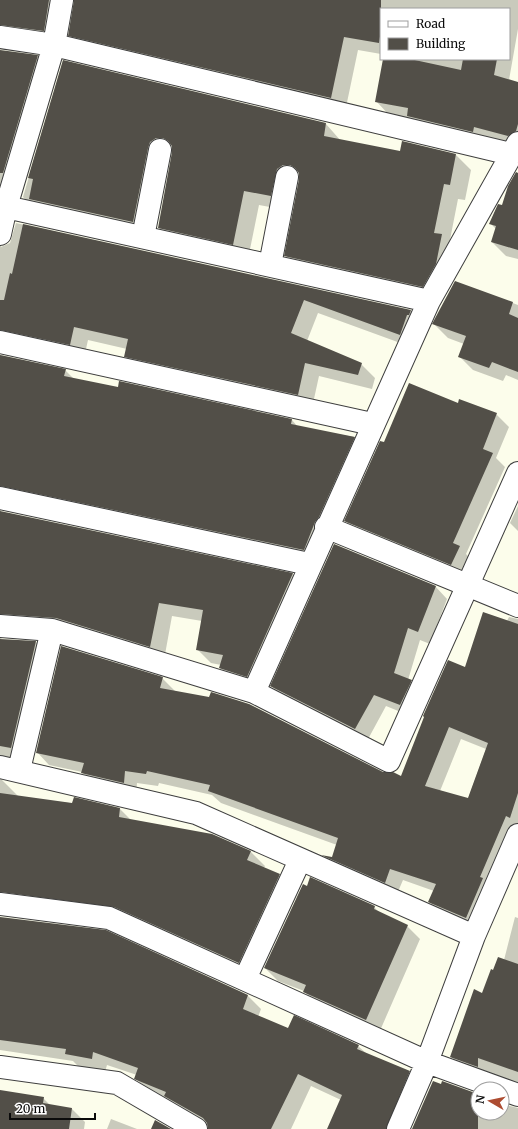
<svg xmlns="http://www.w3.org/2000/svg" width="518" height="1129" viewBox="0 0 518 1129" font-family="Merriweather,serif">
<style>
.shadow{fill:#0003;fill-rule:evenodd}
.building{fill:#524f48;fill-rule:evenodd}
.lines{fill:none;stroke-linecap:round;stroke-linejoin:round}
.minor-casing{stroke:#3e3e3e;stroke-width:24}
.minor{stroke:#fff;stroke-width:22}
</style>
<rect width="100%" height="100%" fill="#fcfdeb"/>
<path class="shadow" d="M 0,0 L 518,0 L 518,29 L 509,80 L 518,83 L 518,149 L 390,116 L 376,101 L 384,59 L 509,59 L 509,9 L 381,9 L 381,54 L 358,50 L 345,112 L 84,49 L 69,35 L 75,2 L 72,2 L 58,44 L 0,36 Z
M 37,56 L 51,70 L 7,219 L 1,247 L 10,243 L 16,223 L 411,311 L 425,325 L 414,348 L 318,313 L 307,341 L 361,364 L 375,378 L 372,389 L 319,376 L 312,408 L 139,370 L 125,356 L 127,349 L 88,340 L 84,358 L 0,345 L 0,66 Z
M 63,61 L 326,124 L 341,141 L 401,152 L 456,155 L 471,170 L 465,200 L 458,199 L 438,301 L 301,271 L 286,256 L 300,180 L 293,184 L 286,210 L 259,205 L 248,259 L 174,243 L 159,228 L 173,153 L 166,157 L 148,237 L 38,213 L 23,197 Z
M 498,205 L 518,211 L 518,259 L 506,256 L 492,242 L 496,229 L 490,223 Z
M 455,282 L 518,305 L 518,380 L 506,375 L 503,381 L 473,370 L 459,356 L 464,344 L 448,338 L 434,324 Z
M 0,355 L 65,370 L 74,379 L 119,389 L 120,382 L 292,420 L 298,427 L 354,437 L 368,451 L 318,564 L 5,503 L 1,510 L 1,512 L 293,574 L 307,588 L 261,690 L 234,682 L 220,668 L 221,665 L 211,663 L 197,649 L 202,621 L 172,616 L 164,660 L 3,633 L 1,640 L 36,642 L 50,656 L 23,770 L 5,773 L 1,779 L 19,797 L 120,809 L 131,820 L 211,835 L 251,852 L 265,866 L 264,868 L 279,875 L 293,889 L 253,976 L 45,909 L 31,895 L 0,852 Z
M 458,404 L 496,414 L 509,427 L 496,458 L 505,467 L 466,554 L 472,560 L 464,577 L 358,533 L 345,521 L 385,443 Z
M 518,506 L 518,531 L 510,523 Z
M 435,586 L 447,599 L 430,644 L 420,640 L 408,680 L 423,693 L 413,717 L 386,706 L 367,741 L 284,698 L 271,686 Z
M 509,617 L 518,619 L 518,828 L 478,930 L 442,914 L 429,902 L 434,891 L 403,880 L 397,894 L 335,867 L 324,856 L 333,858 L 337,845 L 221,803 L 212,795 L 159,783 L 158,786 L 137,783 L 136,795 L 94,785 L 82,772 L 49,765 L 37,752 L 162,678 L 175,691 L 383,773 L 401,777 L 466,668 L 507,621 ZM 461,739 L 486,749 L 468,799 L 440,791 Z
M 374,907 L 381,914 L 407,926 L 420,939 L 379,1033 L 317,1005 L 304,991 L 278,981 L 265,968 Z
M 515,917 L 518,918 L 518,1090 L 465,1070 L 451,1057 L 494,971 L 504,960 Z
M 0,918 L 248,996 L 261,1009 L 258,1017 L 289,1030 L 358,1046 L 367,1054 L 409,1072 L 422,1085 L 404,1129 L 328,1129 L 341,1100 L 311,1086 L 291,1129 L 209,1129 L 209,1127 L 179,1109 L 171,1102 L 149,1092 L 135,1078 L 137,1075 L 107,1065 L 105,1072 L 79,1067 L 73,1061 L 0,1050 Z
M 478,1095 L 478,1113 L 502,1113 L 502,1104 L 518,1108 L 518,1129 L 413,1129 Z
M 43,1098 L 50,1105 L 72,1109 L 85,1122 L 84,1129 L 0,1129 L 0,1099 Z
M 111,1119 L 137,1129 L 107,1129 Z"/>
<path class="building" d="M 0,0 L 49,0 L 44,31 L 0,25 Z
M 74,0 L 381,0 L 381,30 L 379,43 L 344,37 L 331,98 L 68,36 Z
M 0,50 L 38,55 L 3,173 L 0,173 Z
M 383,59 L 410,59 L 461,70 L 463,59 L 497,59 L 494,75 L 518,82 L 518,124 L 516,131 L 508,136 L 474,127 L 473,132 L 407,116 L 408,108 L 375,102 Z
M 63,60 L 326,123 L 324,136 L 400,151 L 402,141 L 456,154 L 450,185 L 444,184 L 434,233 L 442,234 L 436,264 L 423,287 L 284,256 L 299,179 L 299,173 L 295,168 L 290,165 L 283,165 L 277,169 L 271,196 L 244,191 L 233,245 L 158,228 L 172,152 L 172,146 L 168,141 L 163,138 L 156,138 L 150,142 L 148,148 L 133,222 L 29,199 L 33,179 L 28,178 Z
M 516,172 L 518,173 L 518,250 L 491,242 L 496,226 L 489,224 L 498,204 L 502,205 L 508,186 Z
M 23,224 L 411,310 L 409,315 L 407,315 L 400,335 L 304,300 L 291,333 L 362,363 L 358,375 L 305,363 L 298,395 L 124,357 L 128,339 L 74,327 L 70,345 L 0,330 L 0,300 L 4,300 L 10,273 L 12,274 Z
M 455,281 L 513,302 L 509,314 L 518,318 L 518,372 L 492,362 L 489,368 L 458,357 L 466,336 L 432,324 Z
M 0,355 L 66,369 L 64,376 L 118,387 L 119,381 L 292,419 L 291,424 L 355,437 L 319,517 L 315,522 L 304,550 L 0,486 Z
M 409,383 L 458,403 L 459,399 L 497,413 L 483,449 L 493,453 L 453,543 L 460,546 L 451,565 L 344,521 L 380,441 L 384,442 Z
M 0,511 L 293,573 L 247,677 L 219,668 L 223,655 L 196,650 L 203,610 L 159,603 L 150,647 L 56,618 L 0,614 Z
M 334,544 L 436,586 L 418,632 L 408,628 L 394,673 L 412,680 L 400,705 L 374,695 L 355,729 L 270,686 Z
M 483,612 L 518,624 L 518,793 L 510,818 L 506,816 L 480,877 L 483,878 L 466,918 L 428,902 L 436,884 L 390,869 L 385,883 L 321,855 L 332,857 L 338,838 L 208,791 L 210,785 L 147,771 L 146,774 L 125,771 L 124,783 L 81,773 L 84,763 L 36,753 L 61,646 L 163,677 L 160,688 L 209,697 L 211,692 L 249,704 L 383,772 L 393,772 L 401,776 L 424,717 L 423,716 L 448,660 L 465,667 ZM 449,727 L 488,743 L 468,798 L 425,786 Z
M 0,639 L 36,641 L 11,748 L 0,746 Z
M 0,793 L 72,803 L 74,797 L 120,808 L 119,817 L 212,834 L 251,851 L 247,860 L 280,874 L 239,963 L 114,907 L 0,892 Z
M 310,877 L 375,906 L 374,909 L 408,925 L 366,1020 L 303,992 L 306,985 L 264,968 L 303,884 L 307,886 Z
M 0,917 L 106,930 L 248,995 L 243,1009 L 288,1028 L 294,1015 L 359,1045 L 357,1049 L 410,1071 L 386,1129 L 327,1129 L 342,1095 L 298,1074 L 271,1129 L 208,1129 L 207,1123 L 203,1118 L 164,1096 L 166,1092 L 134,1079 L 138,1068 L 93,1052 L 92,1059 L 65,1054 L 66,1049 L 0,1040 Z
M 498,957 L 518,964 L 518,1072 L 478,1058 L 478,1067 L 450,1057 L 474,989 L 482,993 L 491,969 L 493,970 Z
M 433,1081 L 441,1084 L 442,1081 L 478,1094 L 478,1129 L 412,1129 Z
M 0,1090 L 44,1097 L 43,1103 L 72,1108 L 69,1129 L 0,1129 Z
M 155,1120 L 171,1129 L 151,1129 Z"/>
<g class="lines">
<defs>
<path id="minor" d="M 0,37 L 54,45 L 511,154
M 6,207 L 429,301
M 0,234 L 6,207 L 54,45 L 62,0
M 143,237 L 160,150
M 270,265 L 287,177
M 0,342 L 372,424
M 0,498 L 309,564
M 326,527 L 518,606
M 0,626 L 52,630 L 254,692 L 389,761 L 518,473
M 254,692 L 429,301 L 518,143
M 0,767 L 196,813 L 474,936
M 19,770 L 52,630
M 0,904 L 109,918 L 427,1062 L 518,1095
M 245,979 L 300,860
M 0,1067 L 117,1083 L 196,1129
M 398,1129 L 427,1062 L 474,936 L 518,835"/>
</defs>
<use href="#minor" class="minor-casing"/>
<use href="#minor" class="minor"/>
</g>
<rect x="380" y="8" width="130" height="52" fill="#ffffff" stroke="#9d9d9d"/>
<rect x="388" y="21" width="20" height="6" fill="#ffffff" stroke="#9d9d9d"/>
<text x="416" y="28" font-size="12" fill="#0b0b0b">Road</text>
<rect x="388" y="38" width="20" height="12" fill="#524f48" stroke="#9d9d9d"/>
<text x="416" y="48" font-size="12" fill="#0b0b0b">Building</text>
<g transform="translate(490 1101) rotate(279)"><circle r="19" fill="#ffffff" stroke="#9d9d9d"/>
<path d="M0-3L7 15L0 10L-7 15Z" fill="#ad4c31"/>
<text y="-6" font-size="11" font-weight="bold" text-anchor="middle" fill="#0b0b0b">N</text>
</g>
<path d="M10 1113v6h85v-6" fill="none" stroke="#0b0b0b" stroke-width="2"/>
<text x="16" y="1113" font-size="12" fill="#0b0b0b" stroke="#ffffff" stroke-width="3" paint-order="stroke">20 m</text>
</svg>
